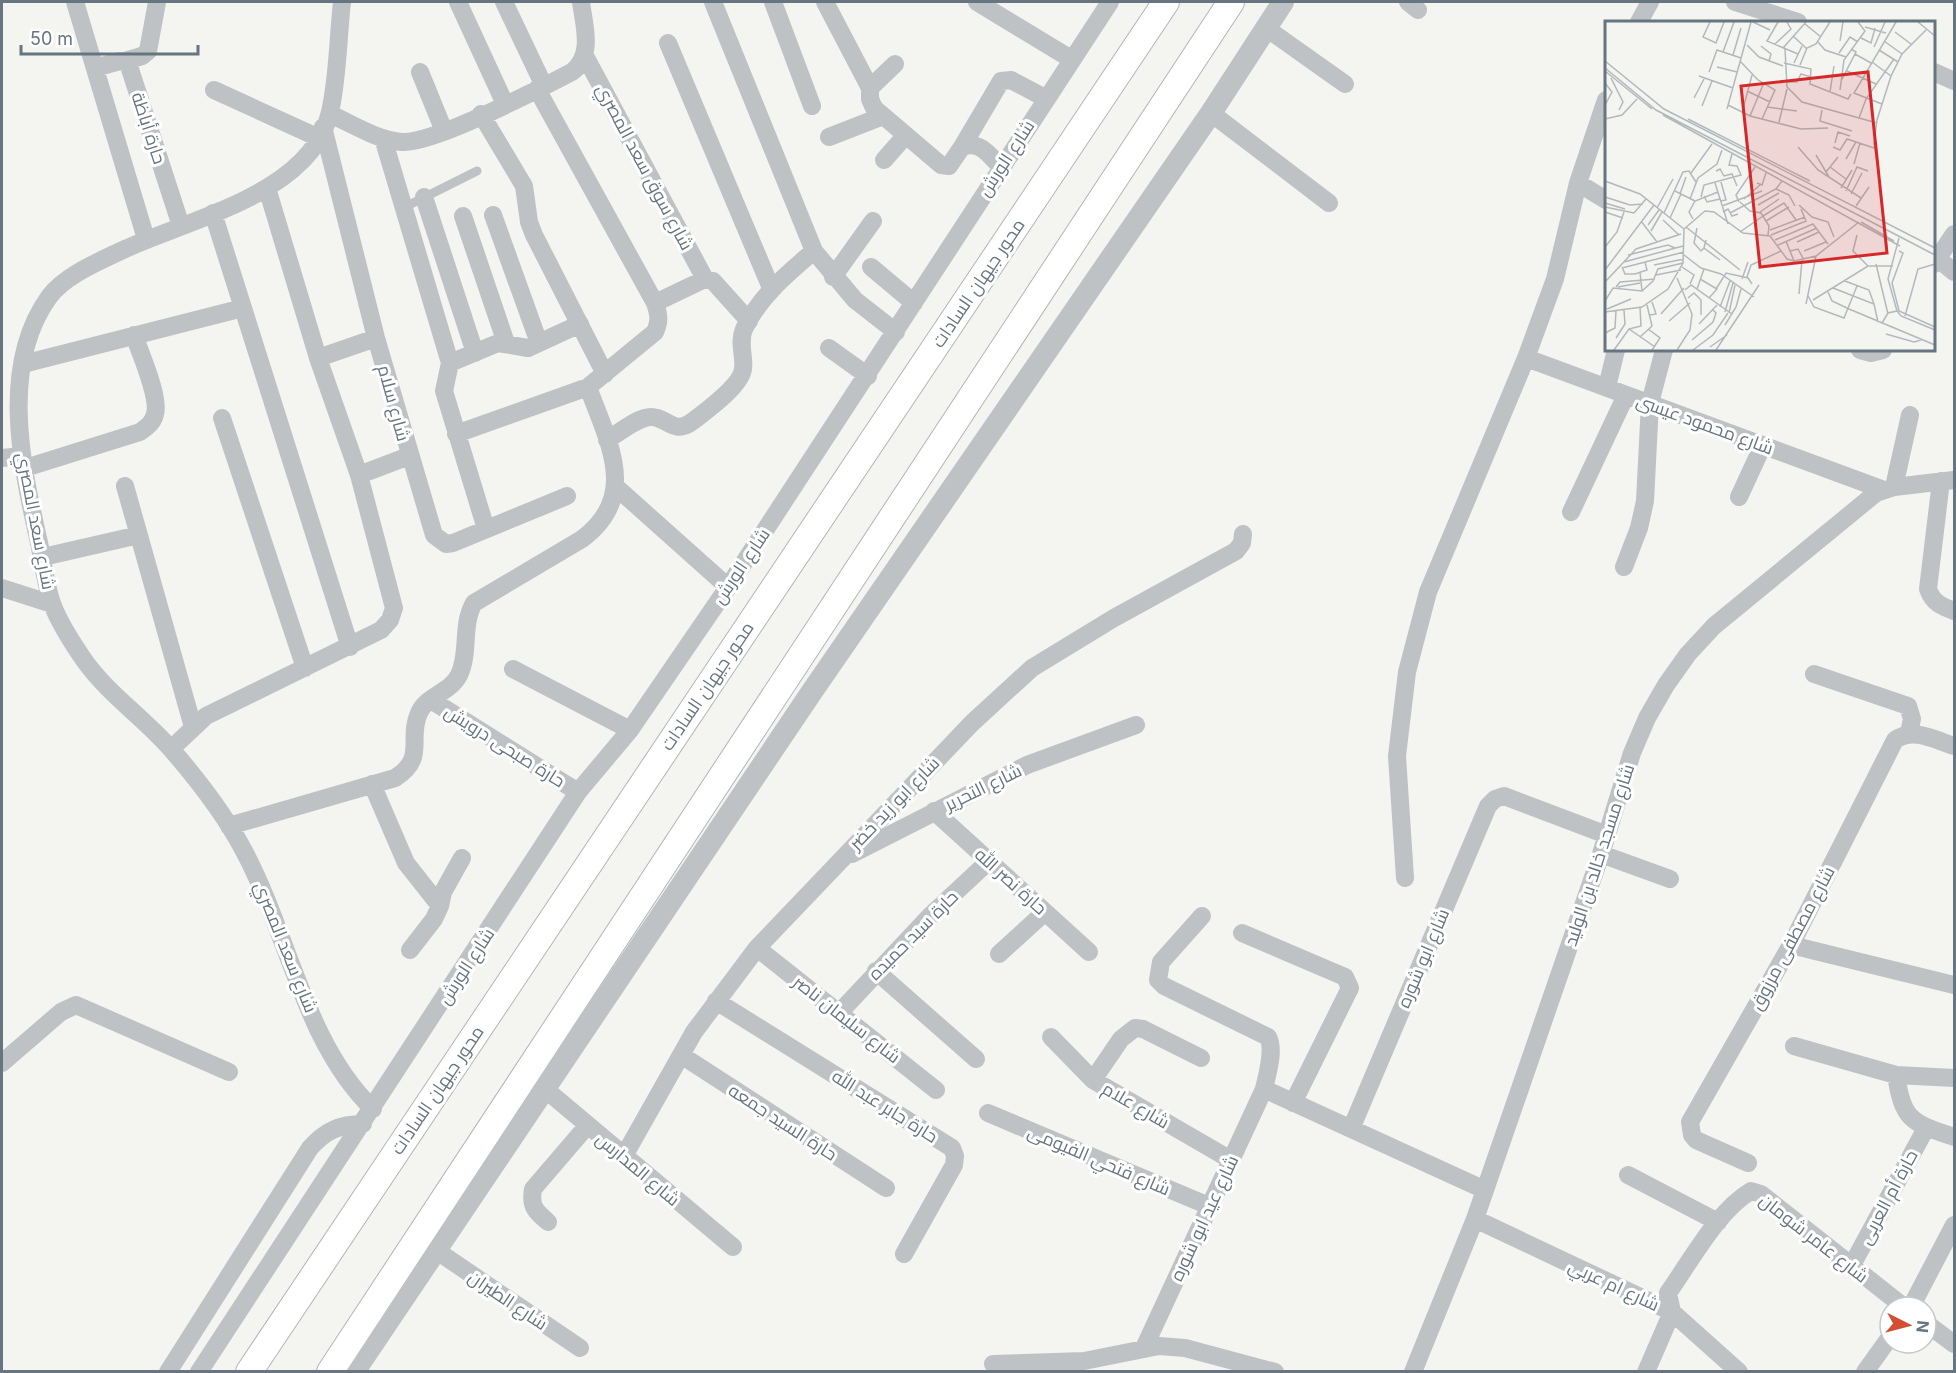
<svg xmlns="http://www.w3.org/2000/svg" width="1956" height="1373" viewBox="0 0 1956 1373" font-family="Inter,Cairo,sans-serif">
<style>
.lines{fill:none;stroke-linecap:round;stroke-linejoin:round}
.secondary-casing{stroke:#b1b6b9;stroke-width:28}
.service{stroke:#bec2c5;stroke-width:9}
.minor{stroke:#bec2c5;stroke-width:18}
.tertiary{stroke:#bec2c5;stroke-width:22}
.secondary{stroke:#fff;stroke-width:26}
.labels{text-anchor:middle;dominant-baseline:central;stroke-width:6;stroke-linejoin:round;paint-order:stroke}
.street-label{font-size:18px;fill:#66757f;stroke:#fff}
.inset-road{fill:none;stroke:#b2b9bc;stroke-width:1.5}
.view{fill:#d62828;fill-opacity:0.15;stroke:#d62828;stroke-width:3}
.inset-edge{fill:none;stroke:#66757f;stroke-width:3}
</style>
<rect width="100%" height="100%" fill="#f4f4f1"/>
<g class="lines">
<defs>
<path id="secondary" d="M 249,1372 L 1166,2
M 330,1372 L 1231,2"/>
</defs>
<use href="#secondary" class="secondary-casing"/>
<path class="service" d="M 403,208 L 477,171"/>
<path class="minor" d="M 75,2 L 146,239
M 342,2 C 338,37 338,77 330,112 C 312,193 190,219 125,249 C 100,261 65,275 49,297 C 0,365 21,463 38,538 C 43,560 45,585 53,606 C 60,624 73,644 84,660 C 108,694 144,718 171,749 C 198,780 225,815 244,851 C 288,933 305,1044 373,1109
M 458,2 L 505,104
M 504,2 L 544,86
M 713,2 L 814,251 L 855,300 L 896,332
M 773,2 L 812,106
M 825,2 L 870,88
M 977,2 L 1071,59
M 1408,2 L 1418,10
M 1735,2 L 1798,22
M 1639,22 L 1650,2
M 1266,28 L 1345,84
M 668,43 L 771,288
M 585,56 L 705,279
M 125,61 L 142,56 L 148,51 L 157,2
M 895,64 L 870,88 L 870,99 L 874,108 L 941,165 L 949,166 L 962,147 C 980,140 989,155 1001,167
M 95,68 L 120,61 L 128,63 L 181,226
M 420,72 L 444,131
M 1934,72 L 1954,81
M 214,90 L 319,138
M 1211,113 L 1329,203
M 330,114 C 352,124 377,140 402,142 C 434,144 538,89 572,72 C 594,55 584,26 581,2
M 481,114 L 524,186 L 529,222 L 534,235 L 605,374
M 323,127 L 376,338 L 434,535 L 446,544 L 453,543 L 567,496
M 829,137 L 883,116
M 383,138 L 450,363 L 444,391 L 486,529
M 962,147 L 1001,81 L 1011,80 L 1045,98
M 884,160 L 906,135
M 1578,183 L 1606,200
M 424,197 L 475,353
M 213,213 L 350,647
M 493,215 L 539,343
M 463,216 L 506,343
M 1937,258 L 1954,272
M 1934,264 L 1954,234
M 871,267 L 914,303
M 833,277 L 873,221
M 655,303 L 705,279 L 713,281 L 749,321
M 829,348 L 868,376
M 1860,350 L 1871,353 L 1883,350
M 318,358 L 376,338
M 1526,358 L 1884,490
M 450,363 L 498,343 L 528,348 L 580,324
M 23,364 L 243,308
M 1607,387 L 1616,350
M 222,418 L 305,668
M 456,434 L 588,387 L 655,332 C 660,321 659,315 655,303 L 537,89
M 607,440 C 619,433 638,417 651,417 C 668,417 673,436 693,421 C 706,411 741,386 743,369 C 745,356 738,343 744,329 C 760,296 787,274 814,251
M 2,458 L 22,456
M 22,469 L 140,432 C 147,427 153,423 155,414 C 160,397 140,353 134,335
M 359,475 L 409,456
M 1941,481 L 1928,589 C 1933,603 1941,606 1954,611
M 125,486 L 193,727
M 616,487 L 728,587
M 1894,487 L 1910,415
M 1739,497 L 1763,445
M 1571,512 L 1626,395
M 43,557 L 139,535
M 1624,567 L 1639,528 L 1645,501 L 1650,403 L 1664,350
M 2,588 L 52,604
M 513,669 L 630,730
M 1814,674 L 1908,706 L 1912,719 L 1909,733
M 431,700 L 578,792
M 171,749 L 206,716 L 381,630 L 390,620 L 394,608 L 359,475 L 318,358 L 267,188
M 372,784 L 406,863 L 440,906
M 934,811 L 1089,952
M 229,826 L 395,778 C 427,758 407,739 419,713 C 427,695 450,693 459,675 C 470,653 461,625 474,603 L 582,539 C 640,496 608,442 588,387
M 852,854 L 1027,765 L 1136,725
M 1601,854 L 1670,879
M 1405,878 L 1397,756 L 1407,672 L 1428,592 L 1526,358 L 1555,279 L 1578,183 L 1606,100
M 1242,933 L 1345,977 L 1350,988 L 1293,1103
M 1791,945 L 1954,985
M 757,948 L 936,1090
M 410,950 L 434,919 L 440,906 L 443,892 L 462,858
M 999,954 L 1045,912
M 876,971 L 976,1059
M 716,1001 L 952,1148 L 955,1156 L 954,1165 L 904,1254
M 840,1012 L 931,915 L 989,861
M 1051,1037 L 1093,1080 L 1231,1160
M 1794,1046 L 1896,1075 L 1954,1078
M 681,1055 L 886,1188
M 2,1063 L 61,1012 L 76,1005 L 229,1072
M 1896,1075 C 1903,1121 1912,1123 1954,1137
M 1093,1080 L 1121,1039 L 1135,1028 L 1143,1029 L 1201,1058
M 545,1089 L 733,1247
M 1264,1089 L 1485,1190
M 988,1113 L 1209,1206
M 1351,1129 L 1488,806 L 1495,799 L 1504,796 L 1607,835
M 624,1156 L 694,1032 L 757,948 L 972,723 L 1032,668 L 1114,618 L 1236,551 L 1242,543 L 1243,534
M 1748,1163 L 1696,1140 L 1692,1135 L 1690,1122 L 1791,945 L 1895,740 C 1913,727 1935,740 1954,746
M 1628,1175 L 1718,1222
M 1475,1219 L 1672,1312 L 1739,1372
M 548,1222 C 535,1211 530,1206 533,1189 L 587,1126
M 437,1251 L 580,1348
M 1851,1267 L 1926,1128
M 1911,1307 L 1954,1225
M 1926,1323 L 1954,1344
M 1144,1348 L 1264,1089 C 1267,1075 1275,1050 1268,1037 L 1164,986 L 1158,980 L 1161,962 L 1202,916
M 993,1364 L 1084,1361 L 1159,1346 L 1185,1348 L 1275,1372
M 168,1372 L 310,1148 C 325,1131 340,1124 363,1124
M 199,1372 L 578,792 L 630,730 L 728,587 L 1110,2
M 1413,1372 L 1475,1219 L 1601,854 L 1632,753 L 1647,718 L 1666,685 L 1688,654 L 1714,626 L 1876,493 L 1894,487 L 1954,480
M 1646,1372 L 1672,1312 L 1668,1293 C 1690,1262 1718,1210 1751,1191 L 1761,1194 L 1904,1307
M 1865,1372 L 1890,1337"/>
<path class="tertiary" d="M 354,1372 L 811,693 L 1211,113 L 1283,2"/>
<use href="#secondary" class="secondary"/>
</g>
<g class="labels">
<g class="street-label">
<text transform="translate(149 128) rotate(72)">حارة أباظة</text>
<text transform="translate(1006 158) rotate(-57)">شارع الورش</text>
<text transform="translate(645 167) rotate(62)">شارع سوق سعد المصري</text>
<text transform="translate(978 283) rotate(-56)">محور جيهان السادات</text>
<text transform="translate(394 403) rotate(75)">شارع سلام</text>
<text transform="translate(1705 424) rotate(20)">شارع محمود عيسى</text>
<text transform="translate(36 521) rotate(79)">شارع سعد المصري</text>
<text transform="translate(741 566) rotate(-56)">شارع الورش</text>
<text transform="translate(707 686) rotate(-56)">محور جيهان السادات</text>
<text transform="translate(505 746) rotate(32)">حارة صبحى درويش</text>
<text transform="translate(983 787) rotate(-26)">شارع التحرير</text>
<text transform="translate(894 803) rotate(-46)">شارع ابو زيد خضر</text>
<text transform="translate(1599 855) rotate(-72)">شارع مسجد خالد بن الوليد</text>
<text transform="translate(1011 881) rotate(42)">حارة نصر الله</text>
<text transform="translate(913 935) rotate(-45)">حارة سيد حميده</text>
<text transform="translate(1792 938) rotate(-62)">شارع مصطفى مرزوق</text>
<text transform="translate(286 947) rotate(68)">شارع سعد المصري</text>
<text transform="translate(1423 958) rotate(-67)">شارع ابو شوره</text>
<text transform="translate(466 966) rotate(-57)">شارع الورش</text>
<text transform="translate(847 1019) rotate(38)">شارع سليمان ناصر</text>
<text transform="translate(437 1090) rotate(-56)">محور جيهان السادات</text>
<text transform="translate(1136 1105) rotate(30)">شارع علام</text>
<text transform="translate(885 1106) rotate(32)">حارة جابر عبد الله</text>
<text transform="translate(783 1122) rotate(33)">حارة السيد جمعه</text>
<text transform="translate(1099 1160) rotate(23)">شارع فتحي الفيومى</text>
<text transform="translate(638 1169) rotate(40)">شارع المدارس</text>
<text transform="translate(1888 1197) rotate(-62)">حارة أم العربى</text>
<text transform="translate(1204 1218) rotate(-65)">شارع عيد ابو شوره</text>
<text transform="translate(1814 1238) rotate(38)">شارع عامر شومان</text>
<text transform="translate(1614 1285) rotate(25)">شارع ام عربي</text>
<text transform="translate(508 1300) rotate(34)">شارع الطيران</text>
</g>
</g>
<g transform="translate(1605 21)">
<rect width="330" height="330" fill="#f4f4f1"/>
<path class="inset-road" d="M 105,1 L 98,16 L 111,22 L 119,1M 148,1 L 165,9M 173,1 L 162,20 L 193,33M 313,1 L 330,15M 200,3 L 216,16M 260,6 L 281,12M 290,11 L 306,23M 188,15 L 202,28M 256,17 L 266,22 L 270,7M 235,20 L 238,1M 279,20 L 297,33M 213,21 L 220,29 L 241,36M 170,23 L 186,8 L 182,1M 142,24 L 154,36 L 178,45M 156,25 L 166,33 L 164,40M 269,26 L 280,1M 178,27 L 201,1M 180,28 L 182,66 L 197,81 L 272,102M 274,29 L 293,41M 118,31 L 129,1M 234,32 L 245,16 L 253,21M 250,33 L 266,42M 128,34 L 136,7M 0,40 L 59,88 L 330,227M 135,40 L 153,59 L 170,69 L 157,98M 267,41 L 286,55M 179,42 L 206,48 L 205,63 L 243,78 L 246,73M 189,42 L 197,25M 195,44 L 202,27 L 211,23 L 225,1M 112,46 L 132,51M 0,47 L 51,89 L 330,234M 0,50 L 47,88M 242,50 L 271,63M 104,51 L 112,29 L 136,37M 94,55 L 128,67M 6,57 L 18,81 L 14,89M 236,60 L 251,31 L 246,28M 181,61 L 192,61 L 196,53 L 206,56M 0,62 L 7,71 L 0,84M 235,69 L 239,39 L 260,10 L 253,1M 142,70 L 165,81M 225,71 L 229,45M 89,77 L 99,58M 277,83 L 249,72 L 291,1M 123,84 L 145,95 L 196,108 L 223,107M 97,85 L 107,60M 162,86 L 192,90M 122,88 L 146,1M 217,89 L 215,100 L 247,110M 137,92 L 147,54M 58,94 L 295,225M 145,95 L 158,64M 254,97 L 261,78 L 289,38M 0,98 L 17,94 L 32,78M 83,98 L 205,160M 174,101 L 182,68M 230,122 L 233,111 L 245,115M 193,126 L 213,149 L 256,177M 228,126 L 235,129 L 242,118 L 269,127M 211,134 L 224,156M 241,138 L 251,121M 272,141 L 269,123 L 272,99 L 286,55 L 297,33 L 321,9M 249,143 L 255,122M 225,146 L 241,158M 111,150 L 115,148 L 119,155 L 127,153 L 132,165M 221,151 L 233,136M 86,152 L 107,123M 0,160 L 35,173 L 79,208M 110,162 L 123,203M 152,162 L 157,164 L 161,152M 236,167 L 247,149M 171,168 L 184,174 L 190,185M 70,170 L 90,180M 241,170 L 252,146 L 263,150M 75,173 L 81,156M 246,173 L 257,152M 99,175 L 102,181 L 115,178M 0,176 L 25,184 L 38,183M 96,176 L 99,164 L 136,154 L 132,145 L 124,144 L 127,133M 85,178 L 93,157 L 112,143 L 117,129M 139,178 L 155,164M 115,180 L 121,179 L 116,161M 134,181 L 131,174 L 150,146M 135,181 L 145,190 L 156,192 L 164,205 L 163,214M 0,182 L 20,188M 153,184 L 174,172M 194,184 L 207,196 L 223,201 L 229,216M 117,185 L 157,170M 251,185 L 264,166M 0,186 L 29,192 L 41,178M 52,187 L 68,158M 0,191 L 18,197M 118,191 L 123,188 L 127,195 L 133,193M 155,191 L 174,178M 59,192 L 78,151 L 84,150 L 91,161M 125,192 L 171,168 L 177,160M 158,195 L 179,182 L 191,199M 65,197 L 76,173M 88,198 L 84,191 L 90,180 L 113,171M 58,199 L 74,214M 36,200 L 52,221M 161,200 L 184,186M 256,201 L 289,220M 43,204 L 54,189M 81,206 L 135,249M 92,207 L 89,222 L 96,230 L 99,227M 165,209 L 200,196M 46,210 L 57,191M 135,211 L 158,195M 166,214 L 201,200 L 196,188M 252,214 L 248,230 L 263,245M 294,217 L 283,258 L 292,290 L 296,295 L 330,309M 101,219 L 99,227 L 115,239M 170,219 L 208,203 L 223,223M 181,220 L 189,240M 192,221 L 214,211M 173,224 L 212,207M 0,226 L 12,211 L 19,191M 185,230 L 193,228 L 199,239M 199,230 L 221,221M 294,230 L 298,232 L 287,262 L 294,290 L 330,306M 23,234 L 63,224 L 70,227M 79,234 L 96,247 L 116,253 L 149,276M 19,241 L 78,225M 271,243 L 283,293M 49,244 L 79,238M 17,246 L 20,253 L 30,253 L 42,249 L 40,241M 77,246 L 89,254 L 85,263M 17,247 L 79,231M 0,249 L 49,184M 35,251 L 37,270M 51,254 L 76,249M 142,256 L 146,244 L 176,230M 72,257 L 87,293 L 85,309 L 72,329M 95,258 L 112,268 L 104,277M 137,258 L 143,241M 240,260 L 264,269 L 269,283M 0,261 L 31,228 L 76,213M 11,266 L 15,261 L 50,258M 13,266 L 35,262M 228,267 L 269,283 L 273,301M 92,268 L 99,248M 111,268 L 121,252 L 143,257 L 147,263M 80,269 L 86,264 L 127,293M 223,271 L 227,280 L 244,288 L 330,324M 194,273 L 197,239M 203,275 L 209,286 L 239,297 L 252,265M 83,277 L 89,272 L 96,279 L 96,294M 208,279 L 263,245 L 288,245M 0,280 L 8,267 L 37,270 L 48,260 L 53,248 L 78,242M 201,283 L 211,235M 115,286 L 125,260M 2,288 L 26,278M 0,291 L 37,286 L 63,268 L 78,242 L 79,208 L 100,190 L 109,191 L 138,212 L 165,215 L 182,238 L 189,240 L 211,235 L 254,201M 120,291 L 128,262M 124,292 L 130,264M 56,293 L 79,267M 45,294 L 51,293 L 47,281M 300,295 L 313,248 L 330,243M 64,300 L 85,282M 277,302 L 283,292 L 292,290M 94,303 L 112,284M 120,304 L 131,286 L 136,268M 24,308 L 36,305 L 35,286M 43,308 L 55,317 L 47,329M 0,312 L 10,307 L 11,290M 281,313 L 309,321 L 316,319M 35,316 L 47,305 L 42,284M 11,317 L 20,303 L 19,289M 87,319 L 108,301 L 111,292 L 108,289M 105,326 L 122,314M 9,329 L 24,308 L 50,326M 88,329 L 108,314 L 123,292M 111,329 L 154,264"/>
<path class="view" d="M 263,51 L 282,232 L 155,246 L 136,65 Z"/>
<rect width="330" height="330" class="inset-edge"/>
</g>
<rect width="1956" height="1373" fill="none" stroke="#66757f" stroke-width="6"/>
<g transform="translate(1908 1325) rotate(96)"><circle r="28" fill="#ffffff" stroke="#c2c8cc" stroke-width="1.5"/>
<path d="M0-4.5L10 22L0 15L-10 22Z" fill="#d44e32"/>
<text y="-9" font-size="16" font-weight="bold" text-anchor="middle" fill="#66757f">N</text>
</g>
<path d="M21 45v9h177v-9" fill="none" stroke="#66757f" stroke-width="3"/>
<text x="30" y="45" font-size="18" fill="#66757f" stroke="#ffffff" stroke-width="4.5" paint-order="stroke">50 m</text>
</svg>
